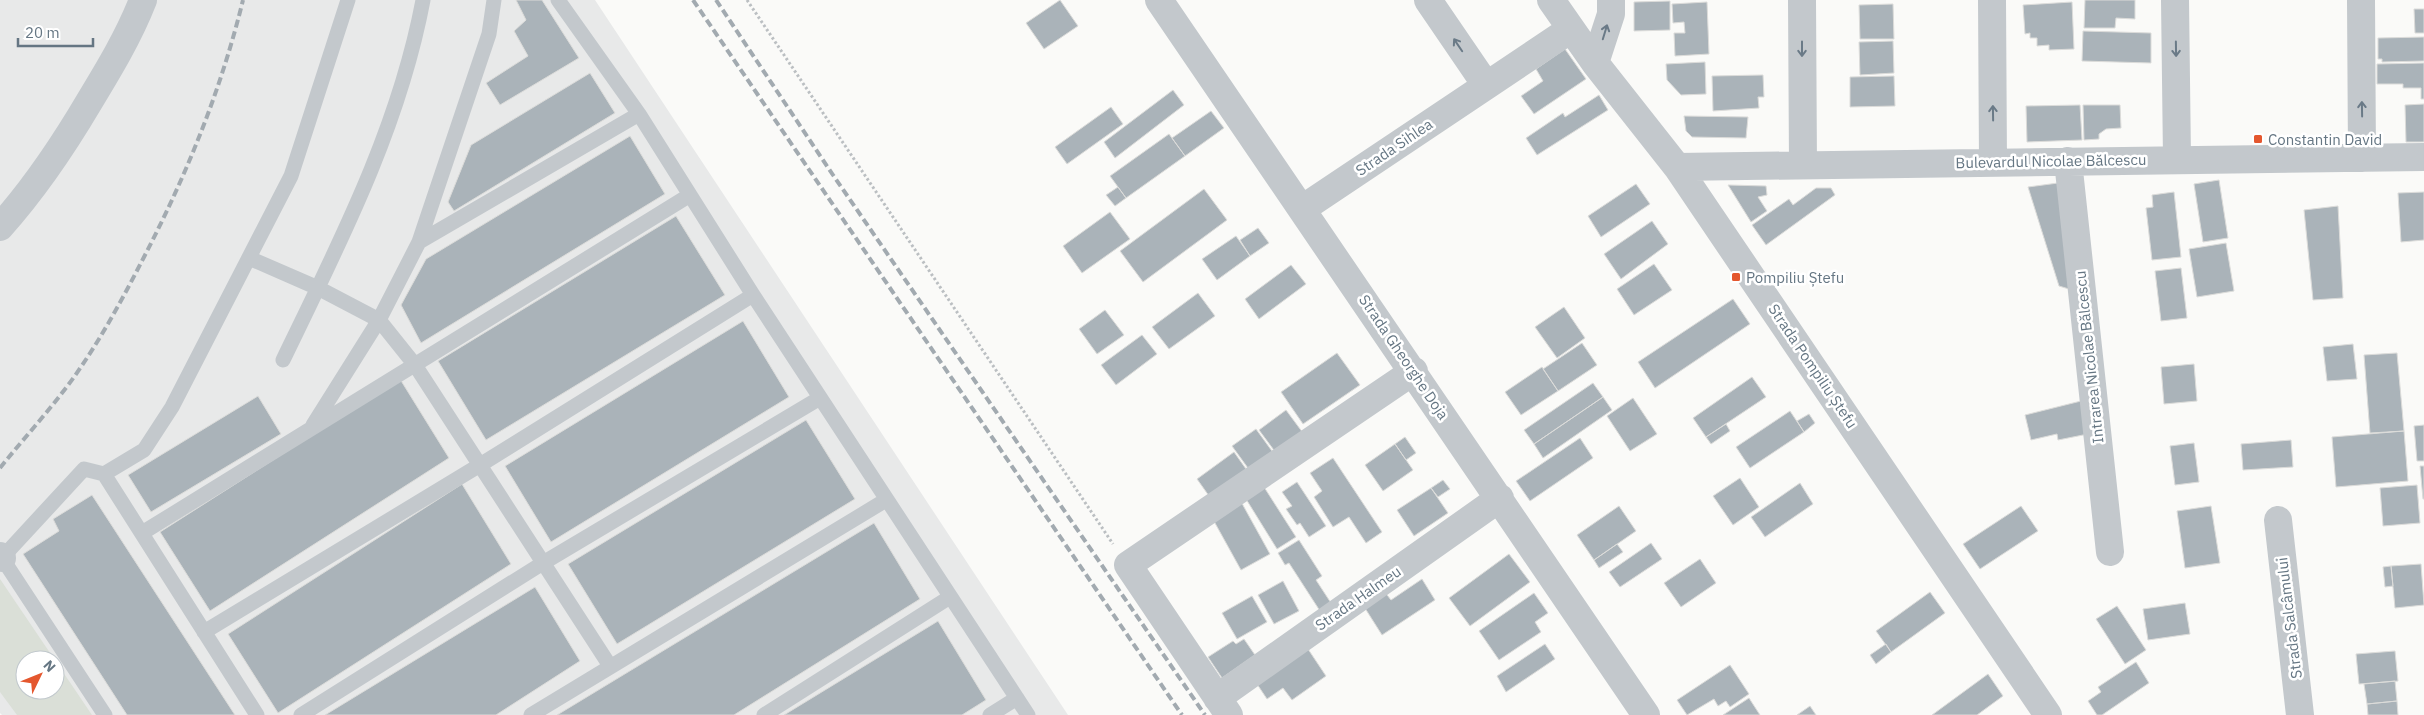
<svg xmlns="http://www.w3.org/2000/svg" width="2424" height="715" viewBox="0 0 2424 715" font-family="'IBM Plex Sans',sans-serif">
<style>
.built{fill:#e8e9e9;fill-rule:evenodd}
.green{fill:#dadfd7;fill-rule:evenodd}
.building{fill:#aab3b9;stroke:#dcdcda}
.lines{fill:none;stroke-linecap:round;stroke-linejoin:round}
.path{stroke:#bbbfc2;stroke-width:3;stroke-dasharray:2.5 2.5;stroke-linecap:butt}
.lane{stroke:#c3c8cc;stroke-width:15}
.street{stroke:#c3c8cc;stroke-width:28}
.rail{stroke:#a2aab0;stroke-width:4;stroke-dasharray:8 4;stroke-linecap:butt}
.oneway{stroke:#6a7a87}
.poi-dot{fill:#e4572e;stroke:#fff;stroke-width:2}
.labels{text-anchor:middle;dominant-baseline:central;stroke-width:5;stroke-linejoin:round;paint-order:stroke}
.poi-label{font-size:15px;fill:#657683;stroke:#fff;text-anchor:start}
.street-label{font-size:15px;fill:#657683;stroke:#fff}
</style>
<rect width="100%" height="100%" fill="#fafaf8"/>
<path class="built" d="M 0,0 L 595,0 L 1068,715 L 2,715 L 0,713 ZM 25,660 L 55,660 L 55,690 L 25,690 Z"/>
<path class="green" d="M 0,579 L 92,715 L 17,715 L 0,692 ZM 25,660 L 55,660 L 55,690 L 25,690 Z"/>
<path class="building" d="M 516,0 L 542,0 L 579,58 L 500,105 L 486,83 L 528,56 L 514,31 L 526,20 Z
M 1060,0 L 1078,26 L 1044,49 L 1026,23 Z
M 2085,0 L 2135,0 L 2135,19 L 2116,18 L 2115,28 L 2084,28 Z
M 1670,1 L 1670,30 L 1634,31 L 1634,2 Z
M 1707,2 L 1709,54 L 1675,56 L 1674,33 L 1685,33 L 1684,22 L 1673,23 L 1672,4 Z
M 2072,2 L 2074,49 L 2049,50 L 2049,45 L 2037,46 L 2037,38 L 2030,38 L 2030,33 L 2025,34 L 2023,5 Z
M 1893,4 L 1894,39 L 1860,39 L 1859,5 Z
M 2414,9 L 2424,9 L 2424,33 L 2415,33 Z
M 2083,31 L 2151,33 L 2151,63 L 2082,61 Z
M 2424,37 L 2424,61 L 2382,62 L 2382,59 L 2378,59 L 2378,38 Z
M 1893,41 L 1894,73 L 1860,75 L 1859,42 Z
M 1565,49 L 1586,79 L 1534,114 L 1521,96 L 1543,81 L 1536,69 Z
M 1705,62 L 1706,94 L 1681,95 L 1667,80 L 1666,64 Z
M 2424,63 L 2424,99 L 2421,99 L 2421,88 L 2403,88 L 2403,84 L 2377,84 L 2377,64 Z
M 590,73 L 615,113 L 454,211 L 448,202 L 471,145 Z
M 1763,75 L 1764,97 L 1758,97 L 1759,108 L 1713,111 L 1712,76 Z
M 1894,76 L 1895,106 L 1850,107 L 1850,77 Z
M 1173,90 L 1184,105 L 1115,158 L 1104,142 Z
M 1599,95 L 1608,110 L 1537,155 L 1526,138 L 1563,113 L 1565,117 Z
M 2424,104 L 2424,142 L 2406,142 L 2405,105 Z
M 2080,105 L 2082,140 L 2027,142 L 2026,106 Z
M 2083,105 L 2120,105 L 2121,128 L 2106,129 L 2099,134 L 2099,139 L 2084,140 Z
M 1111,107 L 1123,124 L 1067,164 L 1055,147 Z
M 1211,111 L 1224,128 L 1185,156 L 1172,138 Z
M 1684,116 L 1748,117 L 1746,138 L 1692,137 L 1686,131 Z
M 1169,134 L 1185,156 L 1126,198 L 1110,176 Z
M 630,136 L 665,194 L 421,343 L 401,305 L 426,259 Z
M 2219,180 L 2228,238 L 2203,242 L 2194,184 Z
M 2058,183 L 2069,289 L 2059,286 L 2028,187 Z
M 1636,184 L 1650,204 L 1601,237 L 1588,216 Z
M 1728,185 L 1766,186 L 1767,195 L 1758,197 L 1767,211 L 1751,222 Z
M 1118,187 L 1126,198 L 1115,206 L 1106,195 Z
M 1816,188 L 1831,188 L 1835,195 L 1766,245 L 1752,225 L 1789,199 L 1793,205 Z
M 1204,189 L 1227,220 L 1143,282 L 1120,251 Z
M 2174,192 L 2181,257 L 2152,260 L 2146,208 L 2153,207 L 2152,195 Z
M 2424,192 L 2424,240 L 2401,242 L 2398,193 Z
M 2338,206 L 2343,298 L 2313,300 L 2304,210 Z
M 1110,212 L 1130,239 L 1082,273 L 1063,246 Z
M 676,216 L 725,295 L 486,440 L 438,361 Z
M 1652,221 L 1668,244 L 1621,279 L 1604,254 Z
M 1258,228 L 1269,243 L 1250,256 L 1240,240 Z
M 1236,236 L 1250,256 L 1217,280 L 1202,259 Z
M 2226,243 L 2234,291 L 2197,297 L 2189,249 Z
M 1654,264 L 1672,290 L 1634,315 L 1617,289 Z
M 1291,265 L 1306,284 L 1259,319 L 1245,299 Z
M 2181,268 L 2187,318 L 2161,321 L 2155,271 Z
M 1198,293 L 1215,316 L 1169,349 L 1152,327 Z
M 1733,299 L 1750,324 L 1655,388 L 1638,362 Z
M 1564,307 L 1585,338 L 1557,358 L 1535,327 Z
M 1105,310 L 1124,335 L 1097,354 L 1079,329 Z
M 743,321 L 789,397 L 551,542 L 505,466 Z
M 1142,335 L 1157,354 L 1116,385 L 1101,365 Z
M 1582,343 L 1597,365 L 1558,391 L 1543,369 Z
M 2353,344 L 2357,379 L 2327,381 L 2323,347 Z
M 1337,353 L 1360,385 L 1303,424 L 1281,392 Z
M 2397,353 L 2404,431 L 2370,433 L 2364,355 Z
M 2194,364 L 2197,401 L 2164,404 L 2161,367 Z
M 1542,367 L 1558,391 L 1521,415 L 1505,392 Z
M 1752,377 L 1766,397 L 1706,437 L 1693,418 Z
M 400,379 L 449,458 L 210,611 L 160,532 Z
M 1593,383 L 1603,397 L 1534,444 L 1524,430 Z
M 258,396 L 281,434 L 151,512 L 128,475 Z
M 1603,397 L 1612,410 L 1543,458 L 1534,444 Z
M 1633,398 L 1657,434 L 1630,451 L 1607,416 Z
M 2081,401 L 2088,434 L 2058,440 L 2057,434 L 2031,440 L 2025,415 Z
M 1286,410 L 1306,437 L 1279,457 L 1259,430 Z
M 1790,411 L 1804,432 L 1750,468 L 1736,447 Z
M 1809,414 L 1815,423 L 1804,432 L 1797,421 Z
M 806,420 L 855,499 L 617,644 L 568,564 Z
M 1726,424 L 1730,431 L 1711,444 L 1706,437 Z
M 2424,425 L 2424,461 L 2417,461 L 2414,426 Z
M 1256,429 L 1277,458 L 1253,475 L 1232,446 Z
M 2404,431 L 2408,481 L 2336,487 L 2332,437 Z
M 1405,437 L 1416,453 L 1406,460 L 1395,444 Z
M 1580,438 L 1593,458 L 1530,501 L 1516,481 Z
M 2291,440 L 2293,467 L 2243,470 L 2241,444 Z
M 2194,443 L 2199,482 L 2175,485 L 2170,446 Z
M 1395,444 L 1413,470 L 1383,491 L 1365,465 Z
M 1234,452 L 1251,476 L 1214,503 L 1197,479 Z
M 1333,458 L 1382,532 L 1366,543 L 1349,517 L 1333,527 L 1314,497 L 1322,491 L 1310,473 Z
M 2420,466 L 2424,466 L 2424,499 L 2423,499 Z
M 1740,478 L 1759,507 L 1733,525 L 1713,496 Z
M 1443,480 L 1450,489 L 1438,497 L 1431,488 Z
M 1297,482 L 1326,526 L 1309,537 L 1300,523 L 1297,525 L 1286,509 L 1292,506 L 1282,492 Z
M 1800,483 L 1813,504 L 1765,537 L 1751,517 Z
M 462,484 L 511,564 L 278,713 L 228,634 Z
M 2417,485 L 2420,523 L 2383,526 L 2380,488 Z
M 1264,487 L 1296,537 L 1277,549 L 1246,499 Z
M 1431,488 L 1448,513 L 1414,536 L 1397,510 Z
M 92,495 L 235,715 L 127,715 L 23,554 L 59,531 L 53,519 Z
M 1239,498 L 1270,554 L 1241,570 L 1210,514 Z
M 1619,506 L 1636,531 L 1594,560 L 1577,535 Z
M 2021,506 L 2038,531 L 1980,569 L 1963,544 Z
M 2211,506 L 2220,563 L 2185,568 L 2177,511 Z
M 874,523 L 920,599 L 734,715 L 557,715 Z
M 1299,540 L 1322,576 L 1316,580 L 1331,603 L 1320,611 L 1289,563 L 1285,565 L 1278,553 Z
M 1651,543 L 1662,559 L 1620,587 L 1609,572 Z
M 1617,544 L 1623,552 L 1599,568 L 1594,560 Z
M 1509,554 L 1530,582 L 1470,626 L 1449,598 Z
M 1700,559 L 1716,583 L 1681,607 L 1664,583 Z
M 2421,564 L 2424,605 L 2395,608 L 2391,566 Z
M 2391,566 L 2393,586 L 2385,587 L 2383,567 Z
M 1422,579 L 1435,600 L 1382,635 L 1363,605 L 1384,591 L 1391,600 Z
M 1283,581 L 1299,611 L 1274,624 L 1258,595 Z
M 535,587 L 580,661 L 496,715 L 325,715 Z
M 1930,592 L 1945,613 L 1891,652 L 1876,631 Z
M 1534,593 L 1548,613 L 1535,622 L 1541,632 L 1499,660 L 1479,631 Z
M 1252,596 L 1267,622 L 1237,639 L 1222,613 Z
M 2185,603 L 2190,634 L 2148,640 L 2143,609 Z
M 2117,606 L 2146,650 L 2125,664 L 2096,619 Z
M 938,621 L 986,700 L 962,715 L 784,715 Z
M 1244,639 L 1255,655 L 1222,678 L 1208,657 L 1233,641 L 1236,644 Z
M 1545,644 L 1555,659 L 1506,692 L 1497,676 Z
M 1886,644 L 1891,652 L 1876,664 L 1870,655 Z
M 1306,646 L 1326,676 L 1292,700 L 1283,688 L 1267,699 L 1255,681 Z
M 2395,651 L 2398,681 L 2359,684 L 2356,654 Z
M 2136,662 L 2149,683 L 2102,715 L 2097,715 L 2088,701 L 2101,692 L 2098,687 Z
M 1730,665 L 1749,694 L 1730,707 L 1726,701 L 1718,706 L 1714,699 L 1687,715 L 1677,700 Z
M 1988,674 L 2003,696 L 1977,715 L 1932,715 Z
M 2395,681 L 2397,701 L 2367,704 L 2364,684 Z
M 1749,698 L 1760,715 L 1723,715 Z
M 2397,701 L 2398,715 L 2368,715 L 2367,704 Z
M 1810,706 L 1816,715 L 1797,715 Z"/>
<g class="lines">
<path class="path" d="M 747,0 L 1113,544"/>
<path class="lane" d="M 558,0 L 639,114 L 753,295 L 1028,715
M 419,242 L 639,114
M 249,258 L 318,288 L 379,320 L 415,365 L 610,666
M 283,360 C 339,244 399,128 423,0
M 313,425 L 379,320 L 419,242 L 489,34 L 494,0
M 104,474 L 257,715
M 142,533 L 690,195
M 2,558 L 105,715
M 0,560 L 84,469 L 104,474 L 144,450 L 172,407 L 291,176 L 348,0
M 204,632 L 480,465 L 753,295
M 301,715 L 543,563 L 820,398
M 531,715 L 886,500
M 764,715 L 950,597
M 990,715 L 1017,698"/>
<path class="street" d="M 1159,0 L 1646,715
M 1428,0 L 1486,85
M 1551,0 L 1595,63 L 1677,167 L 2048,715
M 1802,0 L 1803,165
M 1992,0 L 1993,162
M 2175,0 L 2177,159
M 2361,0 L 2362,158
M 1595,63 L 1611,14 L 1611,0
M 2068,161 L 2110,552
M 1677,167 L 2424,157
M 1302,209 L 1571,29
M 0,227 C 34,189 63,146 89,102 C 109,69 129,36 143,0
M 2278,520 L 2300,715
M 0,556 L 2,558
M 1217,698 L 1500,498
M 1229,715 L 1128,565 L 1414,371"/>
<path class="rail" d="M 693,0 L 1182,715
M 716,0 L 833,175 L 1205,715
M 0,468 C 24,438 51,409 74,377 C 101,339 123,298 144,257 C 187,174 221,90 243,0"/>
</g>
<defs><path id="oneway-shaft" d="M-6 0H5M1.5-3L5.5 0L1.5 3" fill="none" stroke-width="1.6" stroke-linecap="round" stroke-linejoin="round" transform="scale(1.25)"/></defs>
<g class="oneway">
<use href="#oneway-shaft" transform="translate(1605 32) rotate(-73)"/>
<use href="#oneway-shaft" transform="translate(1458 45) rotate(-124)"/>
<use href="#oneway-shaft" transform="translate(1802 49) rotate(90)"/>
<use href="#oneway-shaft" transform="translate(2176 49) rotate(89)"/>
<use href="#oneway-shaft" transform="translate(2362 109) rotate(-91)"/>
<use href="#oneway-shaft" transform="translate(1993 113) rotate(-91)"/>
</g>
<g class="poi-dot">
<rect x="2253" y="134" width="10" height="10" rx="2.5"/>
<rect x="1731" y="272" width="10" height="10" rx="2.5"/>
</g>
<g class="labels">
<g class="poi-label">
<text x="2268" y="139">Constantin David</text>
<text x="1746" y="277">Pompiliu Ștefu</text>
</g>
<g class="street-label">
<text transform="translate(1394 147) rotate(-34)">Strada Sihlea</text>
<text transform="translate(2051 161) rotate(-1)">Bulevardul Nicolae Bălcescu</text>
<text transform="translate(1404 357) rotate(56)">Strada Gheorghe Doja</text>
<text transform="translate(2089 357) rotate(-96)">Intrarea Nicolae Bălcescu</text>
<text transform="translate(1813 366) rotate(56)">Strada Pompiliu Ștefu</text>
<text transform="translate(1358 598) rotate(-35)">Strada Halmeu</text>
<text transform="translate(2289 618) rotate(-97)">Strada Salcâmului</text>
</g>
</g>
<g transform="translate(40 675) rotate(47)"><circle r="24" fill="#ffffff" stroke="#c1c8cd"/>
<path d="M0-4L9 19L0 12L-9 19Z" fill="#e4572e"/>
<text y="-8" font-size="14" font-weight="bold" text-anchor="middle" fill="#657683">N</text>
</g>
<path d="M18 38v8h75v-8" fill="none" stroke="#657683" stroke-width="2.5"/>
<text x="25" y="38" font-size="15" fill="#657683" stroke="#ffffff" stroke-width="4" paint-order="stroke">20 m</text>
</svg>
